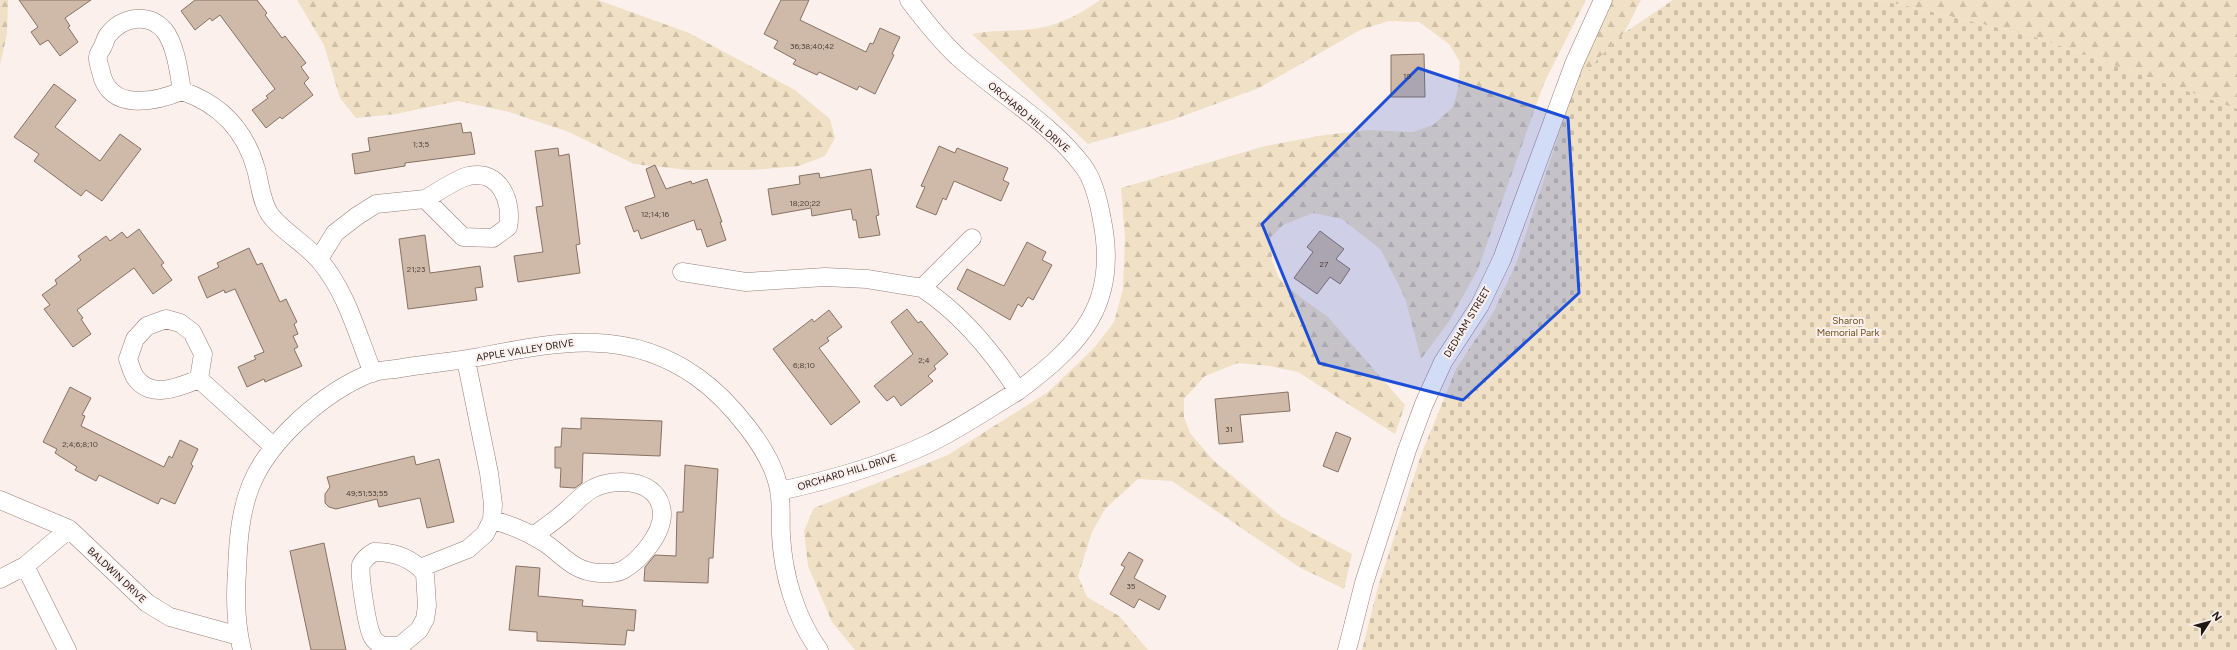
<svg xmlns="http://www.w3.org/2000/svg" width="2237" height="650" viewBox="0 0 2237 650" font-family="Figtree,sans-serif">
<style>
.forest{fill:url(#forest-firs)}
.cemetery{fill:url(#cemetery-stones)}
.building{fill:#cfb9a8;stroke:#877263}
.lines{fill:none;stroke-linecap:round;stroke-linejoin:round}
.street-casing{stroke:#997f77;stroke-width:19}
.street{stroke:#fff;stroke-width:18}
.marked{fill:#1d4ed8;fill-opacity:0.2;stroke:#1d4ed8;stroke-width:3;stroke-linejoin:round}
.labels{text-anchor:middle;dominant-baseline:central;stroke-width:4;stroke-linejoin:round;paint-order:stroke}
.number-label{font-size:8px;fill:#4c3f38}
.street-label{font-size:10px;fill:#201613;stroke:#fcf0ed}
.park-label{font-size:10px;fill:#6d511e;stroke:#fcf0ed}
</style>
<defs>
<pattern id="forest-firs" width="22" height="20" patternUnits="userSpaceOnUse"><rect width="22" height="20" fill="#f0e0c5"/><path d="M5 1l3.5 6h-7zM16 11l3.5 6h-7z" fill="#cebfa8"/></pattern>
<pattern id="cemetery-stones" width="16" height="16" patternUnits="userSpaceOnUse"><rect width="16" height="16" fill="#f0e0c5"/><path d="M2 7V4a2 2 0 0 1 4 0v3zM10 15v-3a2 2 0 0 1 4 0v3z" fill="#cebfa8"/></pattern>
</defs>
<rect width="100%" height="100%" fill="#fcf0ed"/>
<path class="forest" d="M 0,0 L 8,0 L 7,34 L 0,65 Z
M 297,0 L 598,0 L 689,33 L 795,90 L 830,119 L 835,138 L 825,156 L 799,166 L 752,170 L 688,170 L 634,164 L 569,132 L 509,112 L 458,101 L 396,114 L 356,118 L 340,98 L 324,45 Z
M 1100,0 L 1586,0 L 1544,83 L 1478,269 L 1450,320 L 1421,359 L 1405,298 L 1381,250 L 1342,219 L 1313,213 L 1283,225 L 1271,237 L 1272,260 L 1279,278 L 1300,297 L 1328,317 L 1405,405 L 1395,434 L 1298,372 L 1269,366 L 1238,363 L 1205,376 L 1184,399 L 1184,417 L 1190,433 L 1213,460 L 1282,517 L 1352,554 L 1344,589 L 1299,567 L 1172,481 L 1138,479 L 1105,509 L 1092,532 L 1078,576 L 1087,597 L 1119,616 L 1148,650 L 855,650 L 832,622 L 808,566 L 804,531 L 814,508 L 948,455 L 1048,392 L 1094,348 L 1114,322 L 1123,289 L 1125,238 L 1121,188 L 1265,146 L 1325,135 L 1368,130 L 1413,132 L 1433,125 L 1453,107 L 1458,89 L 1460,62 L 1449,44 L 1419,22 L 1389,21 L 1360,30 L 1259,88 L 1172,120 L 1088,144 L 972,34 C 995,29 1017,32 1039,28 C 1062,24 1082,13 1100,0 Z
M 1608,0 L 1641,0 L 1624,33 L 1597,60 L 1573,91 Z
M 1873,0 L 2237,0 L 2237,109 L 2032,36 L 1903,5 Z"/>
<path class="cemetery" d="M 1673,0 L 1873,0 L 1903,5 L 2032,36 L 2237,109 L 2237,650 L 1362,650 L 1378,587 L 1421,455 L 1456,369 L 1493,313 L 1516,264 L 1573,91 L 1597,60 L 1624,33 Z"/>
<path class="building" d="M 19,0 L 91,0 L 65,18 L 70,26 L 68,27 L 78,42 L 60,56 L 48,40 L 40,45 L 31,32 L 38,27 Z
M 195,0 L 257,0 L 267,13 L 265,15 L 282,38 L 285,36 L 306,63 L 301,67 L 309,78 L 304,83 L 313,95 L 282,119 L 280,117 L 266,128 L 252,110 L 268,98 L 266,96 L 275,89 L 220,15 L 212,21 L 210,18 L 195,30 L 181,11 Z
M 781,0 L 809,0 L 800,20 L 866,52 L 870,43 L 873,44 L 880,28 L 900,37 L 892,54 L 894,55 L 875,94 L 859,86 L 857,90 L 819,72 L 817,75 L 793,64 L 796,60 L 774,48 L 778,41 L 764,34 Z
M 1424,54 L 1425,97 L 1391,97 L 1391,55 Z
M 54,84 L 76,100 L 55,127 L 100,161 L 120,134 L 141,149 L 102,201 L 86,190 L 81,196 L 34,161 L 39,154 L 14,137 Z
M 461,123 L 463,133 L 471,132 L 475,154 L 405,163 L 405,166 L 355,174 L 352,154 L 370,151 L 368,138 Z
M 939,146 L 955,153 L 957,148 L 1008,168 L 1003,180 L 1009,183 L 1001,201 L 954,181 L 946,200 L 943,198 L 936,215 L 916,207 L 925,187 L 921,186 Z
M 558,148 L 559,156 L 569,154 L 580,244 L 576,245 L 580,273 L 518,282 L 514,256 L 543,252 L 536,207 L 543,206 L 535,151 Z
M 655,165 L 666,189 L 691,181 L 692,184 L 707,179 L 722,222 L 720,222 L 726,240 L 707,247 L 701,229 L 697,230 L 694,220 L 641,239 L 638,230 L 634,232 L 625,207 L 655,197 L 646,169 Z
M 871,169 L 879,215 L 876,216 L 880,235 L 859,238 L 856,220 L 853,220 L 851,209 L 812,216 L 811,208 L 772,215 L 768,189 L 800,184 L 799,176 L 819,173 L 820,178 Z
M 139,229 L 164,263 L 161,265 L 172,280 L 153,294 L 134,268 L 77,310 L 83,318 L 81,319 L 91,334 L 73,347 L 44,309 L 50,305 L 42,295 L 57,284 L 55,280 L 81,260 L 78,256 L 106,236 L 110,241 L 122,232 L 127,238 Z
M 1320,231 L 1344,249 L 1336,259 L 1350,269 L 1340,284 L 1330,277 L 1317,294 L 1294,278 L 1313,252 L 1307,247 Z
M 425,235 L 430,273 L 480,266 L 483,287 L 475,288 L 477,300 L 408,309 L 399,239 Z
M 1027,242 L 1046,252 L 1042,260 L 1052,265 L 1033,300 L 1028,297 L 1022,307 L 1018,304 L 1010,320 L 957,289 L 967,269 L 1004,286 Z
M 249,248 L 257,265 L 262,263 L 280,302 L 286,299 L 297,322 L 294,324 L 298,334 L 293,336 L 298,347 L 294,349 L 302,366 L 265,382 L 264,379 L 247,387 L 238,367 L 256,359 L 254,356 L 264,352 L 235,289 L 225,293 L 224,290 L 207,298 L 198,277 L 219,267 L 217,263 Z
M 907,309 L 918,323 L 921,321 L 948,354 L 934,366 L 936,369 L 928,376 L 933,381 L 901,406 L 894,396 L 887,401 L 874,386 L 913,354 L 891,322 Z
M 829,310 L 842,327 L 827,338 L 829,341 L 819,348 L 860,402 L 831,425 L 773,349 L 812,319 L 814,322 Z
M 70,387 L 91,398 L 82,415 L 85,416 L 81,426 L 164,467 L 169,456 L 172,458 L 180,440 L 198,449 L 191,464 L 193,466 L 175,504 L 161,498 L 158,504 L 99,475 L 96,481 L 75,470 L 77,467 L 55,453 L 57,449 L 43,442 Z
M 1288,392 L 1290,411 L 1240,415 L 1243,442 L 1219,444 L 1215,399 Z
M 581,418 L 662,421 L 660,456 L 583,453 L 582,483 L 575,488 L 560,487 L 561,468 L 555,468 L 555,447 L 561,447 L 562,428 L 581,429 Z
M 1336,432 L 1351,438 L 1338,472 L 1323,466 Z
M 414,456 L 416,465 L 439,459 L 454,522 L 427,528 L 420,498 L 379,507 L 377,499 L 336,509 L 329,507 L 325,503 L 325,494 L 330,487 L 327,477 Z
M 685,465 L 718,469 L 713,558 L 709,558 L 708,583 L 644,581 L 645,567 L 655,555 L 676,556 L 677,512 L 683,512 Z
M 324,543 L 346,650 L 311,650 L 290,551 Z
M 1129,552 L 1143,560 L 1134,578 L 1166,596 L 1159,610 L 1139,599 L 1134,608 L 1110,594 L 1125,567 L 1121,565 Z
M 516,566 L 540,568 L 538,596 L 583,600 L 582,606 L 636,610 L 634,631 L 627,630 L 625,645 L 537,641 L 537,632 L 509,630 Z"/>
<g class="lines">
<defs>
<path id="street" d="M 909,0 C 924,20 940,40 958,57 C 999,94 1050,122 1083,166 C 1094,180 1099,203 1102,220 C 1119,304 1081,344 1018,391 C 992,351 962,314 922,288
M 182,91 C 155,102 109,112 101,72 C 100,67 97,61 98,57 C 98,53 102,49 103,46 C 105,42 106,37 108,35 C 122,17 148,12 164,30 C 176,45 179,73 182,91 C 220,104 245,130 256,169 C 260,184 261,200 269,213 C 279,229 306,244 320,261 C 347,293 357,334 373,373
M 319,259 L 335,233 L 357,216 L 376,204 L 425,199 L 463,237 L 493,238 L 508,227 C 513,202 500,169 469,176 C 457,178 437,193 425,199
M 682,272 L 746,282 L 825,277 L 867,279 L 922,288 L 972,238
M 199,379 L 203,354 L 192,332 L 180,323 L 166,319 L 147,326 L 135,339 L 128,359 C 130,365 132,372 135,377 C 151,400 179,387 199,379 L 274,447
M 780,491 C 830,480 881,466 928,444 C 959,429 988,409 1018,391
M 0,500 L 69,529 L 25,566
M 492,520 C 512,525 528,532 545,543 C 565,557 573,571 599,573 C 607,573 616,574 623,570 C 640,560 662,535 662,514 C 661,479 616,476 592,489 C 583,494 575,503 567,510 C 556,520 544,528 533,536
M 69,529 L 147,603 L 170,617 L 239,636
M 420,568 L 425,574 L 427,606 L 425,619 L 419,630 L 400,646 L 383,646 C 379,644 374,641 372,636 C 367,626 359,576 361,565 C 363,560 369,555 374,552 C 392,552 406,556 420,568 L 468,549 L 485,534 L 492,520 L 493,504 L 489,473 L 466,360
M 0,579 L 25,566 L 67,650
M 242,650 C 236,625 235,597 237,572 C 238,542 240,512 251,485 C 270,438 326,391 371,373 C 379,370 388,370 396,369 C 423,364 451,362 479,357 C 557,342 627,327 697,377 C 728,399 773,451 779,490 C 782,505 780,520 781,535 C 783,574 795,617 819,650
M 1347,650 L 1364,583 L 1407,450 L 1424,404 L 1443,362 L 1480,305 L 1502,259 L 1574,64 L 1603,0"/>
</defs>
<use href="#street" class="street-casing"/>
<use href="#street" class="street"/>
</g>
<path class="marked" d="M 1418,68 L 1568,118 L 1579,293 L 1463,400 L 1319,363 L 1262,224 Z"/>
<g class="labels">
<g class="number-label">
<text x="812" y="46">36;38;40;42</text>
<text x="1407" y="76">19</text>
<text x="421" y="144">1;3;5</text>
<text x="805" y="203">18;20;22</text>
<text x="655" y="214">12;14;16</text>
<text x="1324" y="264">27</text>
<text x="416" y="269">21;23</text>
<text x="924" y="360">2;4</text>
<text x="804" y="365">6;8;10</text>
<text x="1229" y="429">31</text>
<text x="80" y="444">2;4;6;8;10</text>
<text x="367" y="493">49;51;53;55</text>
<text x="1131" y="586">35</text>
</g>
<g class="street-label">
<text transform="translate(1029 117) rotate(40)">ORCHARD HILL DRIVE</text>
<text transform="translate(1467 322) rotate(-59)">DEDHAM STREET</text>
<text transform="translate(525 350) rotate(-9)">APPLE VALLEY DRIVE</text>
<text transform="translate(847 472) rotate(-17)">ORCHARD HILL DRIVE</text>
<text transform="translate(117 575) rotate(43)">BALDWIN DRIVE</text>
</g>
<g class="park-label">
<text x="1848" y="320">Sharon<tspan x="1848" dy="12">Memorial Park</tspan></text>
</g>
</g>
<g transform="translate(2209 622) rotate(54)" stroke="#fcf0ed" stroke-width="3" paint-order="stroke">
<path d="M0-3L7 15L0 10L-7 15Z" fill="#201613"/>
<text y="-6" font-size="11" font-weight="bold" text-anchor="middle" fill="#201613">N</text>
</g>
</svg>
